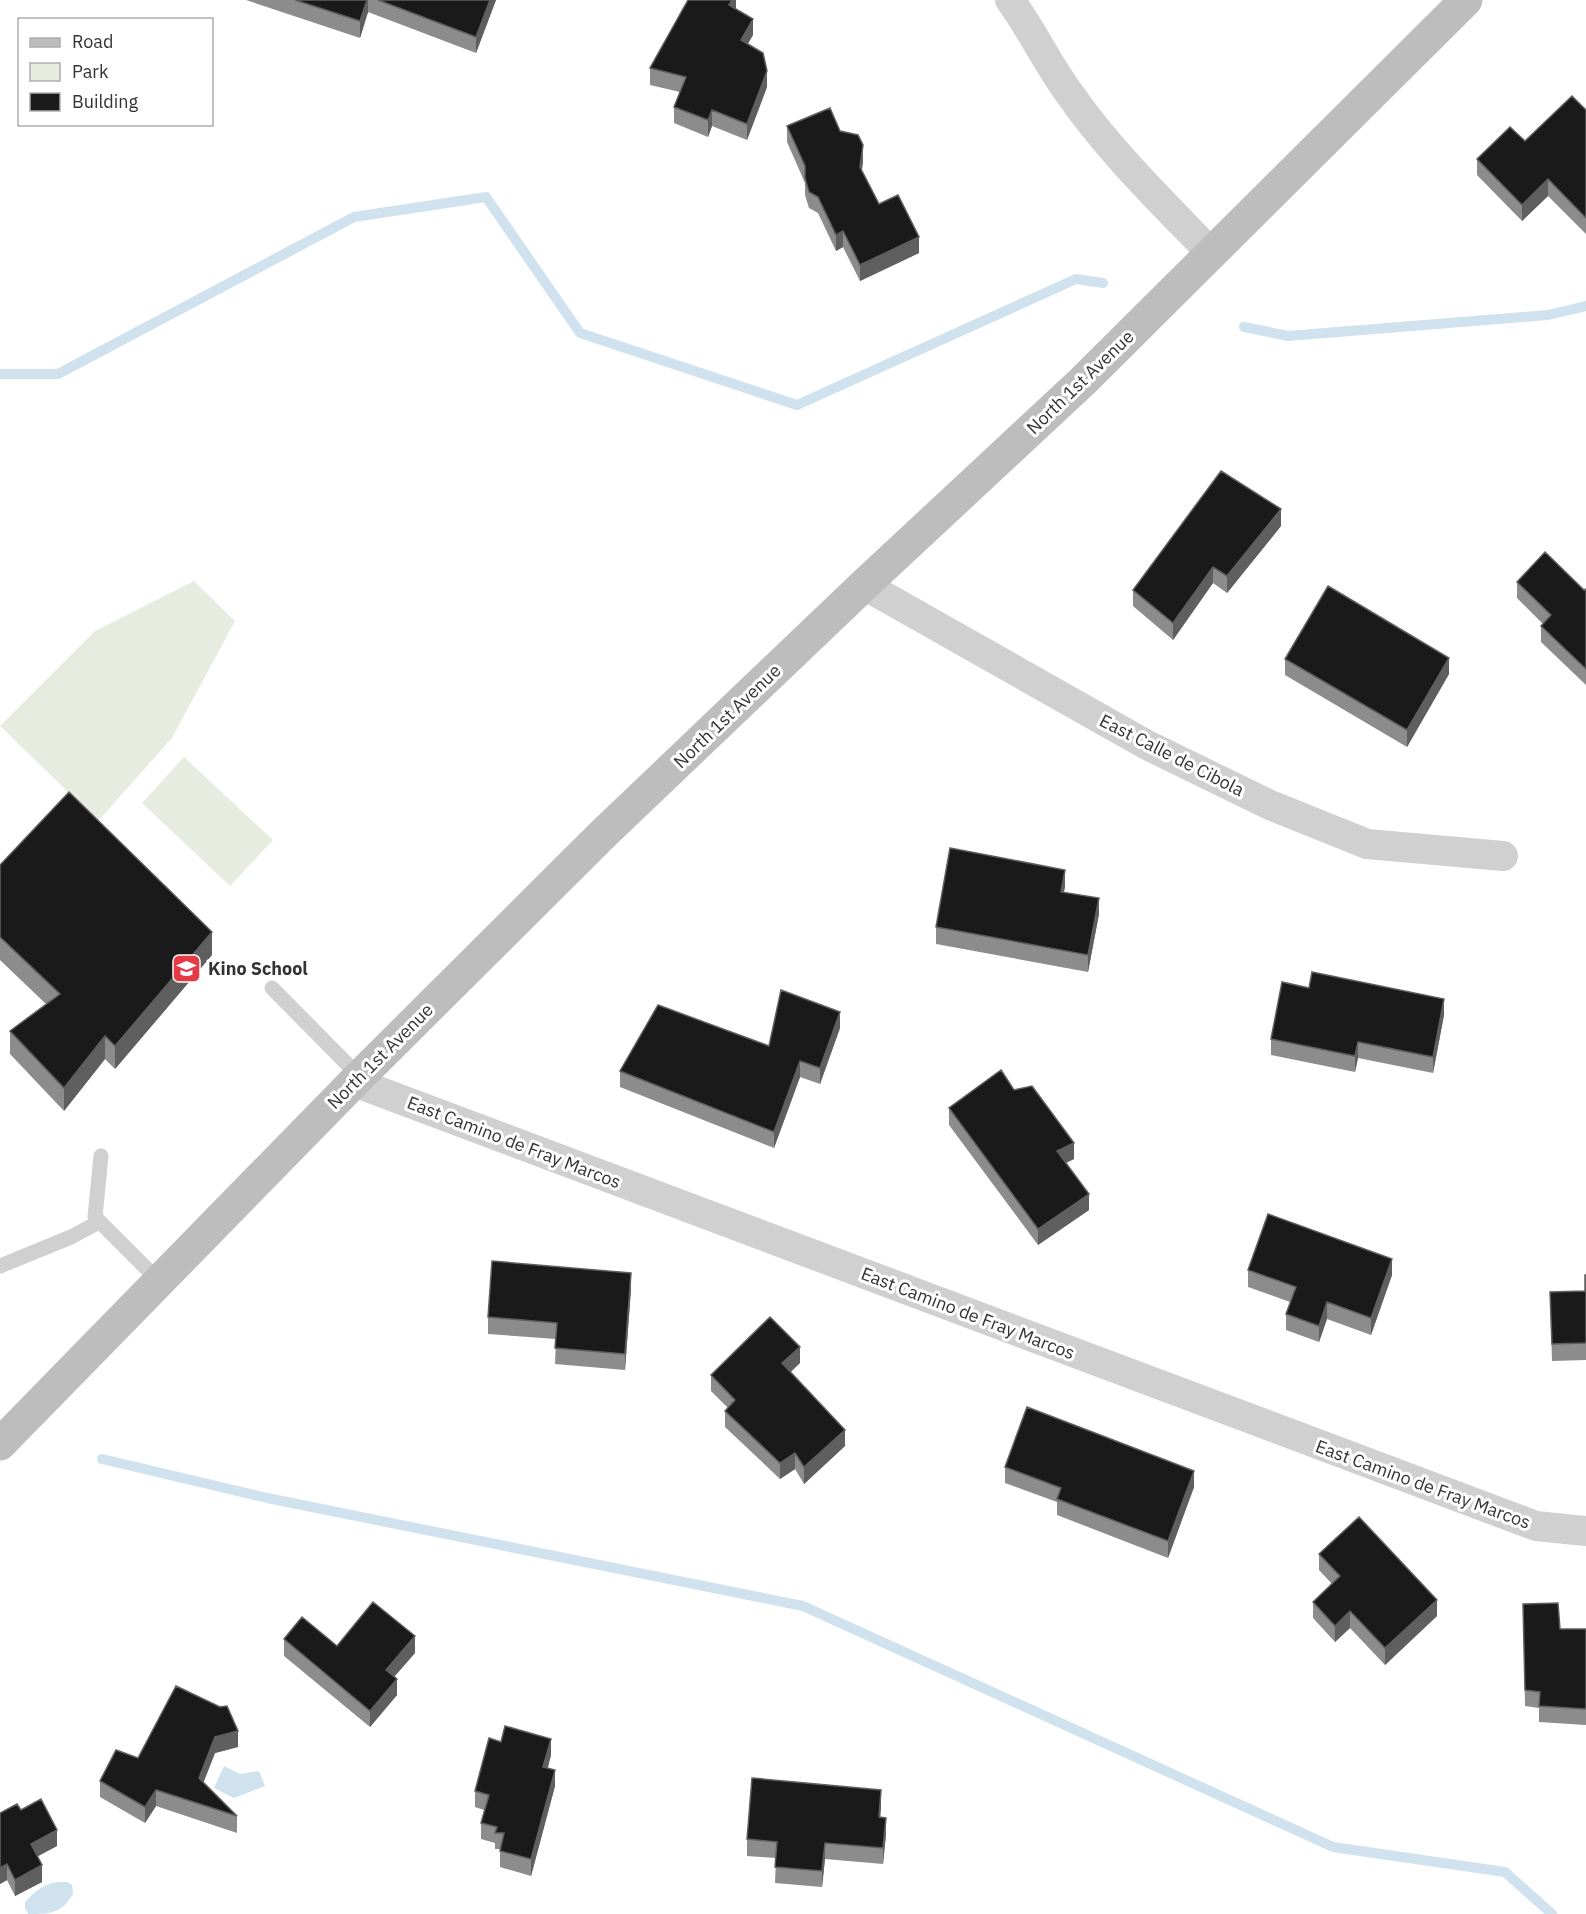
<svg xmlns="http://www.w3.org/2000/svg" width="1586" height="1914" viewBox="0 0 1586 1914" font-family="'IBM Plex Sans',sans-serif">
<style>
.green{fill:#e6ecdf}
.water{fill:#cfe2ee}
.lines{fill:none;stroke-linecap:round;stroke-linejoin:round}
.stream{stroke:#cfe2ee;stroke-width:10}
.lane{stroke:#d0d0d0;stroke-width:15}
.street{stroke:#d0d0d0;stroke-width:30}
.secondary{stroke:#bdbdbd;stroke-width:33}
.wall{fill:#8c8c8c}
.shaded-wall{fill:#5f5f5f}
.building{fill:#1a1a1a;stroke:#5f5f5f;stroke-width:1.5}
.labels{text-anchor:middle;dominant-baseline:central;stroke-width:6;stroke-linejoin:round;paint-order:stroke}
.street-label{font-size:18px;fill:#333;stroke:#fff}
.poi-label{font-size:18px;font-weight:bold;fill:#333;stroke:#fff;text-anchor:start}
</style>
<rect width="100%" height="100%" fill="#fff"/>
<path class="green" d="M 194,581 L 235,621 L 172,738 L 98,821 L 0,726 L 95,631 Z
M 184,757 L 273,840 L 230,886 L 142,803 Z"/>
<path class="water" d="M 224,1766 L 240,1774 L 259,1771 L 265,1786 L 234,1798 L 214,1788 Z
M 67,1882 L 72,1885 L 73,1894 C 62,1914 48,1914 28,1914 L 25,1908 L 25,1902 C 38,1888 47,1881 67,1882 Z"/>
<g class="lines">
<path class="stream" d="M 1244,327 L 1288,336 L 1548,315 L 1586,306
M 0,374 L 58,374 L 354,217 L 486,197 L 580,333 L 797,405 L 1076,279 L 1103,283
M 102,1459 L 267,1498 L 803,1606 L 1333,1847 L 1505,1872 L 1552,1914"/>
<path class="lane" d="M 272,988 L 359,1076
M 101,1156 L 95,1217 L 160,1282
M 0,1266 L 71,1237 L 99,1222"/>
<path class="street" d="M 1010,0 C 1032,30 1047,63 1069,93 C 1110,152 1162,202 1212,254
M 864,585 L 1147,745 L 1270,805 L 1367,844 L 1503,856
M 354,1082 L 1536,1526 L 1586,1531"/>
<path class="secondary" d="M 0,1444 L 354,1082 L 602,835 L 864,585 L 1083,381 L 1466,0"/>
</g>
<path class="wall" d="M 246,0 L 496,0 L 476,53 L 368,12 L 360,38 Z
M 736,0 L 736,9 L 753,35 L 747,44 L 767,87 L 747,140 L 712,126 L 708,137 L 674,123 L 674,107 L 680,92 L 650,85 L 650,68 Z
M 1586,110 L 1586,234 L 1548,196 L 1522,221 L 1477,175 L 1477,159 L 1525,141 Z
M 787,126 L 840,131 L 863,161 L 862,171 L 879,204 L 919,253 L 860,281 L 843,247 L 836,251 L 818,213 L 809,208 L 805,195 L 805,183 L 787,142 Z
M 1281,526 L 1227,593 L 1213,583 L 1173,640 L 1133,606 L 1133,590 Z
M 1517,582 L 1584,590 L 1586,589 L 1586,685 L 1541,642 L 1541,626 L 1543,624 L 1517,598 Z
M 1285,659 L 1449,674 L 1407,747 L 1285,675 Z
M 0,865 L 212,955 L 115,1069 L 105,1059 L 64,1111 L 10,1054 L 10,1031 L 46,1004 L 0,960 Z
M 1065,886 L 1064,892 L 1099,914 L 1088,972 L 936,944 L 936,927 Z
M 1444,1015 L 1433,1073 L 1358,1058 L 1355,1072 L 1271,1055 L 1271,1039 Z
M 840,1028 L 820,1084 L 800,1077 L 774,1148 L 620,1087 L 620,1071 L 769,1046 Z
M 949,1108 L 1074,1159 L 1066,1163 L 1089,1210 L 1038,1245 L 949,1125 Z
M 1248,1270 L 1392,1275 L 1371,1335 L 1327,1319 L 1319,1342 L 1286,1330 L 1286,1314 L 1290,1302 L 1248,1287 Z
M 1585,1275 L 1586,1275 L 1586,1360 L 1552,1361 L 1550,1292 L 1585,1291 Z
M 631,1289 L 625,1370 L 555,1364 L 556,1339 L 488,1334 L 488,1317 Z
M 800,1363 L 791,1372 L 845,1446 L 804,1484 L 795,1469 L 780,1479 L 725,1427 L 725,1411 L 728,1408 L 711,1391 L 711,1375 Z
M 1005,1467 L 1194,1487 L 1168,1558 L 1057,1515 L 1057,1502 L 1005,1483 Z
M 1319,1554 L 1437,1616 L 1385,1665 L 1350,1628 L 1335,1642 L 1313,1618 L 1313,1602 L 1332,1584 L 1319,1570 Z
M 1523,1604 L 1560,1629 L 1586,1629 L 1586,1725 L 1539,1722 L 1539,1708 L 1525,1706 Z
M 284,1639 L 337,1646 L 415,1653 L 394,1677 L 397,1695 L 370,1727 L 284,1656 Z
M 238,1747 L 215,1753 L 203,1783 L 237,1816 L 237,1833 L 156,1806 L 145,1823 L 100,1797 L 100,1781 L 138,1758 Z
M 551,1755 L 548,1768 L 555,1786 L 531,1876 L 500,1867 L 500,1849 L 495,1849 L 495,1843 L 481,1839 L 481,1823 L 484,1810 L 475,1807 L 475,1791 Z
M 881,1806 L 880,1818 L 886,1834 L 883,1864 L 825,1859 L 822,1887 L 775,1883 L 776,1858 L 747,1856 L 747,1839 Z
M 21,1810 L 57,1846 L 37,1856 L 42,1882 L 15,1896 L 7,1880 L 0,1884 Z"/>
<path class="shaded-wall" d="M 367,0 L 368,0 L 368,12 L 360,38 L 360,21 Z
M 490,0 L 496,0 L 476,53 L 476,37 Z
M 732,0 L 736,0 L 736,9 L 729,5 Z
M 753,19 L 753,35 L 741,56 L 741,40 Z
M 767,71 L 767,87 L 747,140 L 747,124 Z
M 712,110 L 712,126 L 708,137 L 708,120 Z
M 863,145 L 863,161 L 860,183 L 860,167 Z
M 1548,179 L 1548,196 L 1522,221 L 1522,205 Z
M 843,231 L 843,247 L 836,251 L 836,235 Z
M 919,237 L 919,253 L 860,281 L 860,265 Z
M 1281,509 L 1281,526 L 1227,593 L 1227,576 Z
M 1213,567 L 1213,583 L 1173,640 L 1173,623 Z
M 1449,658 L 1449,674 L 1407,747 L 1407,730 Z
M 1065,870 L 1065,886 L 1061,908 L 1061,892 Z
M 1099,898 L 1099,914 L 1088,972 L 1088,955 Z
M 212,932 L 212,955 L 115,1069 L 115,1046 Z
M 1444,999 L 1444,1015 L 1433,1073 L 1433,1057 Z
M 840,1012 L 840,1028 L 820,1084 L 820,1068 Z
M 105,1036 L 105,1059 L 64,1111 L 64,1088 Z
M 1358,1042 L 1358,1058 L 1355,1072 L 1355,1056 Z
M 800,1061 L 800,1077 L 774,1148 L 774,1132 Z
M 1074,1143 L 1074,1159 L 1057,1167 L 1057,1151 Z
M 1089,1194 L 1089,1210 L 1038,1245 L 1038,1229 Z
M 1392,1259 L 1392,1275 L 1371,1335 L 1371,1318 Z
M 631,1273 L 631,1289 L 625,1370 L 625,1354 Z
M 1327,1302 L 1327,1319 L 1319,1342 L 1319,1326 Z
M 800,1347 L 800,1363 L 782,1379 L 782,1363 Z
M 845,1430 L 845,1446 L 804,1484 L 804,1467 Z
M 795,1453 L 795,1469 L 780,1479 L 780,1463 Z
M 1194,1471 L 1194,1487 L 1168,1558 L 1168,1541 Z
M 1437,1600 L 1437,1616 L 1385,1665 L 1385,1648 Z
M 1350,1611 L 1350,1628 L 1335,1642 L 1335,1626 Z
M 415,1636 L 415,1653 L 386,1686 L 386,1670 Z
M 397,1679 L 397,1695 L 370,1727 L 370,1711 Z
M 238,1731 L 238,1747 L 215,1753 L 199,1794 L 199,1778 L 215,1737 Z
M 551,1739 L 551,1755 L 543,1783 L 543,1767 Z
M 555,1770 L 555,1786 L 531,1876 L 531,1859 Z
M 156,1790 L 156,1806 L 145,1823 L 145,1807 Z
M 881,1790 L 881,1806 L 879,1834 L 879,1817 Z
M 886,1818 L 886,1834 L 883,1864 L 883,1848 Z
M 57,1830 L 57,1846 L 31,1860 L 31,1844 Z
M 825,1843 L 825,1859 L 822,1887 L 822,1871 Z
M 7,1864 L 7,1880 L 0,1884 L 0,1868 Z
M 42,1865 L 42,1882 L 15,1896 L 15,1880 Z"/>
<path class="building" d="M 295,0 L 367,0 L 360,21 Z
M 378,0 L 490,0 L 476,37 Z
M 688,0 L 732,0 L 729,5 L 753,19 L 741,40 L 763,53 L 767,71 L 747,124 L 712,110 L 708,120 L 674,107 L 686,77 L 650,68 Z
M 1572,96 L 1586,110 L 1586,218 L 1548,179 L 1522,205 L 1477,159 L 1510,127 L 1525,141 Z
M 830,108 L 840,131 L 858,135 L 863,145 L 860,167 L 879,204 L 898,195 L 919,237 L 860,265 L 843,231 L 836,235 L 818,197 L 809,192 L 805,178 L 805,166 L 787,126 Z
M 1221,471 L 1281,509 L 1227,576 L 1213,567 L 1173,623 L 1133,590 Z
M 1545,552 L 1584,590 L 1586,589 L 1586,669 L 1541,626 L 1551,615 L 1517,582 Z
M 1328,586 L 1449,658 L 1407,730 L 1285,659 Z
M 69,792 L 212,932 L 115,1046 L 105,1036 L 64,1088 L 10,1031 L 60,994 L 0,937 L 0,865 Z
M 950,848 L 1065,870 L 1061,892 L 1099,898 L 1088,955 L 936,927 Z
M 1312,972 L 1444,999 L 1433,1057 L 1358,1042 L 1355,1056 L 1271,1039 L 1282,982 L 1309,988 Z
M 781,990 L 840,1012 L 820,1068 L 800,1061 L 774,1132 L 620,1071 L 658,1005 L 769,1046 Z
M 1001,1070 L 1014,1090 L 1032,1086 L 1074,1143 L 1057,1151 L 1089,1194 L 1038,1229 L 949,1108 Z
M 1268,1214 L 1392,1259 L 1371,1318 L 1327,1302 L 1319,1326 L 1286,1314 L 1296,1287 L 1248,1270 Z
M 492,1261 L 631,1273 L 625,1354 L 555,1348 L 557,1323 L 488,1317 Z
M 1585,1275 L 1586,1275 L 1586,1343 L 1552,1344 L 1550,1292 L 1585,1291 Z
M 770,1317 L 800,1347 L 782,1363 L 845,1430 L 804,1467 L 795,1453 L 780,1463 L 725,1411 L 735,1400 L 711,1375 Z
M 1027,1407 L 1194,1471 L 1168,1541 L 1057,1499 L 1061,1488 L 1005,1467 Z
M 1359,1517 L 1437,1600 L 1385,1648 L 1350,1611 L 1335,1626 L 1313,1602 L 1340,1576 L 1319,1554 Z
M 373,1602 L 415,1636 L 386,1670 L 397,1679 L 370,1711 L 284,1639 L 302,1617 L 337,1646 Z
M 1558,1603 L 1560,1629 L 1586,1629 L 1586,1709 L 1539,1706 L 1540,1692 L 1525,1690 L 1523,1604 Z
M 176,1686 L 220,1707 L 227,1706 L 238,1731 L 215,1737 L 199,1778 L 237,1816 L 156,1790 L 145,1807 L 100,1781 L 116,1750 L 138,1758 Z
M 505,1726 L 551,1739 L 543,1767 L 555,1770 L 531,1859 L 500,1851 L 504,1833 L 495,1833 L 497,1827 L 481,1823 L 489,1795 L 475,1791 L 489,1738 L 501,1742 Z
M 752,1778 L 881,1790 L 879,1817 L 886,1818 L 883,1848 L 825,1843 L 822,1871 L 775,1867 L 777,1842 L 747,1839 Z
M 41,1799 L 57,1830 L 31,1844 L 42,1865 L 15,1880 L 7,1864 L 0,1868 L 0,1813 L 17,1804 L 21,1810 Z"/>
<defs>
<symbol id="school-square" viewBox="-11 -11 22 22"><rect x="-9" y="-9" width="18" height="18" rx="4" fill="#e63946" stroke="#fff"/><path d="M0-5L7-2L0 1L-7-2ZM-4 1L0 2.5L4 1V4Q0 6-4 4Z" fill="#fff"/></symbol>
</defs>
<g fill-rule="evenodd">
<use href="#school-square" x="170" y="952" width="33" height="33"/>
</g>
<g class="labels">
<g class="street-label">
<text transform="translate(1080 382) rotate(-44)">North 1st Avenue</text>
<text transform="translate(727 716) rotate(-44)">North 1st Avenue</text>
<text transform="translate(1172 755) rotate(27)">East Calle de Cibola</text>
<text transform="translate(380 1056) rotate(-45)">North 1st Avenue</text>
<text transform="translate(514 1142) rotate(21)">East Camino de Fray Marcos</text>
<text transform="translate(968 1313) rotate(21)">East Camino de Fray Marcos</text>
<text transform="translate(1423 1484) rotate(20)">East Camino de Fray Marcos</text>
</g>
<g class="poi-label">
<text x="208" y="968">Kino School</text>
</g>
</g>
<rect x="18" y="18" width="195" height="108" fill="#ffffff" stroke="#adadad" stroke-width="1.5"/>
<rect x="30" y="38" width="30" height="9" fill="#bdbdbd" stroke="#adadad" stroke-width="1.5"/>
<text x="72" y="48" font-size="18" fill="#333333">Road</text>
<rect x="30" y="63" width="30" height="18" fill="#e6ecdf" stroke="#adadad" stroke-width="1.5"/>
<text x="72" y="78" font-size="18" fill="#333333">Park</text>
<rect x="30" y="93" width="30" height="18" fill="#1a1a1a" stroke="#adadad" stroke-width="1.5"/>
<text x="72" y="108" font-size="18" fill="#333333">Building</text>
</svg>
